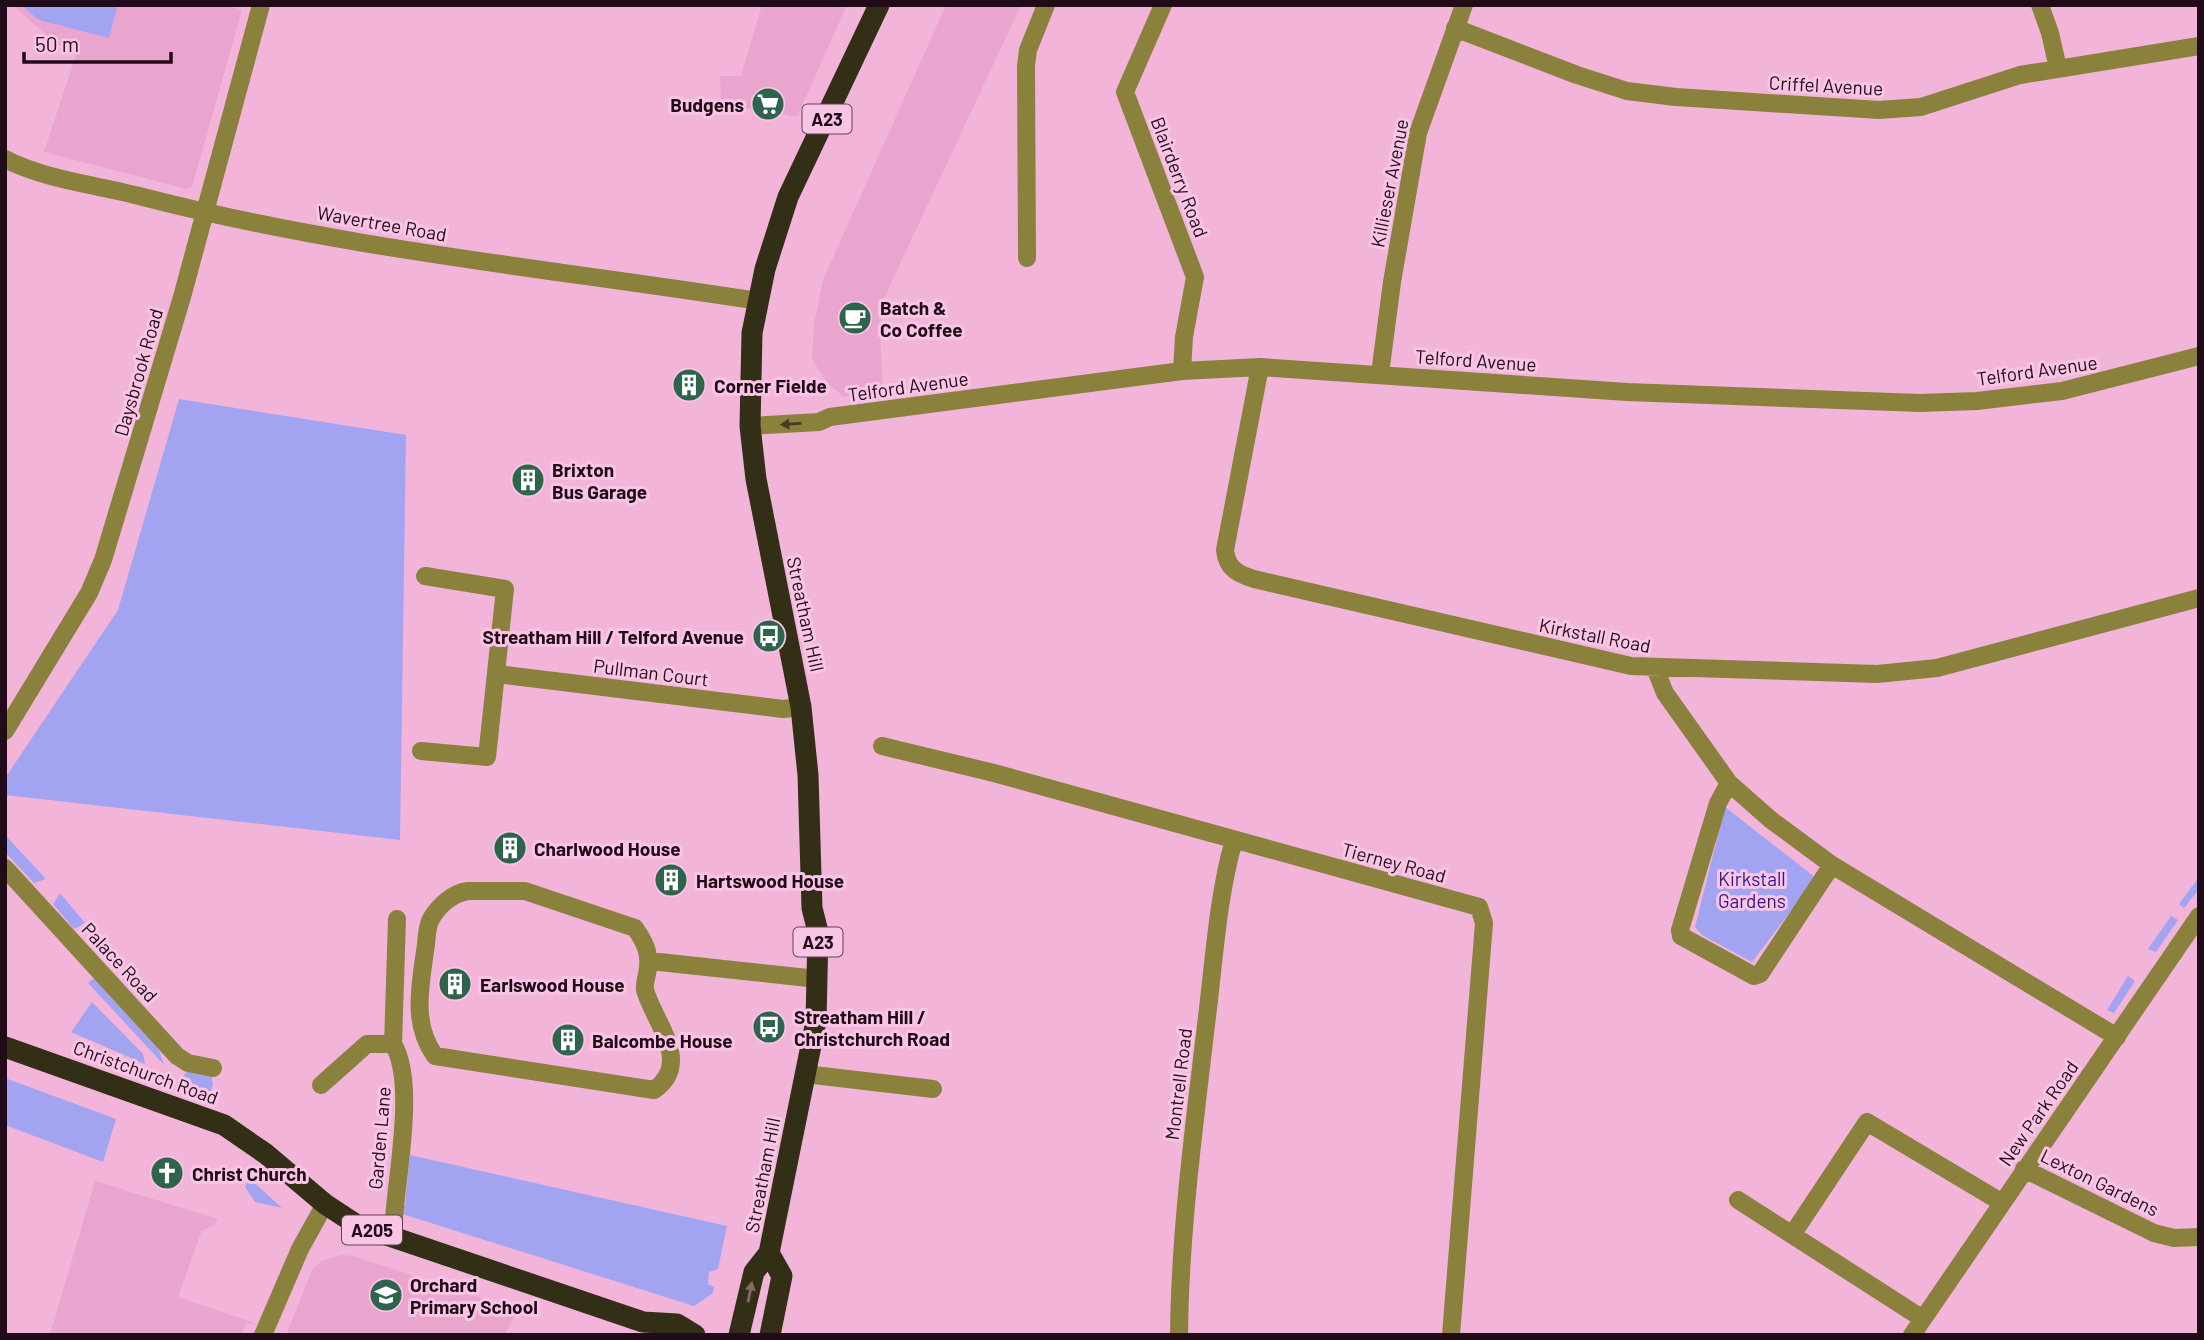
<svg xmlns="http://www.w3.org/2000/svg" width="2204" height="1340" viewBox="0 0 2204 1340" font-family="Barlow,sans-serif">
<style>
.built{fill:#eaa5cf}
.green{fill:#a2a4f1}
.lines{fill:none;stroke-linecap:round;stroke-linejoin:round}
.minor{stroke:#8a813d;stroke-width:18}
.highway{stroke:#322f16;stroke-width:21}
.oneway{fill:#4b3a27}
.oneway2{fill:#826b68}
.labels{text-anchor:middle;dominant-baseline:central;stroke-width:6;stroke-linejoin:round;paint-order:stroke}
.shield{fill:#f9c5e4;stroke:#624356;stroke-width:2}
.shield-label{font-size:18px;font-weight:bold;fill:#210b19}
.street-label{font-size:19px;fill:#210b19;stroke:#f9c5e4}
.poi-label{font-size:19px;font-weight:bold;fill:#210b19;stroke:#f9c5e4;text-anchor:start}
.park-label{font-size:19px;fill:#301787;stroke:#f9c5e4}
</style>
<rect width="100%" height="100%" fill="#f3b4da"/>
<path class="built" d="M 12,5 L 226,5 L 242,10 L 192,187 L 187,189 L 44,152 L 76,55 L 51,39 Z
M 762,5 L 847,5 L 797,117 L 721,104 L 720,76 L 741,76 Z
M 946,5 L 1021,5 L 879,309 L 883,392 L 844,397 L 828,384 L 812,359 L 814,324 L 823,280 Z
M 95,1181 L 218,1219 L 213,1226 L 202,1230 L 178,1297 L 266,1327 L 246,1323 L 242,1335 L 50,1335 Z
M 342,1255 L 353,1256 L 517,1310 L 505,1335 L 286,1335 L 312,1270 L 321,1261 Z"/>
<path class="green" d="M 21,5 L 118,5 L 109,38 L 39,20 Z
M 179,399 L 406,435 L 400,840 L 5,795 L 5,778 L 118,610 Z
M 1725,807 L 1816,878 L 1752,962 L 1702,935 L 1695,927 Z
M 6,836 L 46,879 L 34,883 L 5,852 Z
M 2199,877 L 2199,889 L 2184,908 L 2179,904 Z
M 60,893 L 85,923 L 74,929 L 53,904 Z
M 2171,916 L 2178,920 L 2156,952 L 2148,949 Z
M 2128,976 L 2135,981 L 2114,1013 L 2107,1010 Z
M 94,978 L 159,1050 L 164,1065 L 88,983 Z
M 92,1002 L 143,1054 L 145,1064 L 71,1032 Z
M 188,1071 L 211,1075 L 213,1084 L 210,1094 L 176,1083 Z
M 5,1078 L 116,1119 L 103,1162 L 5,1125 Z
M 410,1155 L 727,1226 L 718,1269 L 709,1272 L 708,1284 L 714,1287 L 713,1293 L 694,1306 L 399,1213 L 400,1206 L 405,1206 Z
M 249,1178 L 282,1208 L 255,1202 L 245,1187 Z"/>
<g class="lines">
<path class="minor" d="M 1163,5 L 1125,92 L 1195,277 L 1184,337 L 1182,371
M 2040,5 L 2050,33 L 2058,68
M 1455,28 L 1577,75 L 1627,91 L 1676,97 L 1879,110 L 1921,107 L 2020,75 L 2199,46
M 5,159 C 46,180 98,185 143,197 C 344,249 553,269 758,301
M 1027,258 L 1026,66 L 1028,50 L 1046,5
M 1260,367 L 1225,550 C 1227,569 1238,574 1254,579 L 1631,666 L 1877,674 L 1937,668 L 2199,598
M 1380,374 L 1392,282 L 1418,133 L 1464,5
M 750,426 L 819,422 L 830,417 L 1182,371 L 1260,367 L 1627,392 L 1920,403 L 1977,401 L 2062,391 L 2199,356
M 1655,668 L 1665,693 L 1729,783
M 497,674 L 783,709 L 801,707
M 5,731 L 89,593 L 103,560 L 182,297 L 261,5
M 882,746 L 994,773 L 1479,907 L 1484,923 L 1451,1335
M 421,751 L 487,757 L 505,589 L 425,576
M 1832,865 L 1771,820 L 1729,783 L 1718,803 L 1680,930 L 1681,936 L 1754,976 L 1760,974 L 1832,865 L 2117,1037
M 5,868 L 177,1056 L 188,1063 L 213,1068
M 468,891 L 525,891 L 635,928 C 646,944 651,955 647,974 C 646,979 644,986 645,990 C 654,1022 693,1063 654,1090 L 435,1056 C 412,1024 420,988 425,951 C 427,942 426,927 431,919 C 439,905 453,893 468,891 Z
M 650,961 L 817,979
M 805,1074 L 933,1089
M 321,1085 L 367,1044 L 393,1044
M 2024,1169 L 2154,1233 L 2174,1238 L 2199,1237
M 1738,1200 L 1923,1319
M 1792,1235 L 1867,1122 L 2001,1202
M 387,1237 L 394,1219 C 397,1173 416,1081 393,1044 L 397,919
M 263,1335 L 300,1249 L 325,1204
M 1179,1335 C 1180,1231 1194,1128 1206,1025 C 1214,964 1217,899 1234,840
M 1912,1335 L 2199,916"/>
<path class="highway" d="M 5,1047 L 224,1125 L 266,1154 L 325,1204 L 357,1225 L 643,1322 L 677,1324 L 695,1335
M 769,1253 L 782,1276 L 770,1335
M 739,1335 L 754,1272 L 769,1253 L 816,1021 L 818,932 L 812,908 L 808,775 L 801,707 L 756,479 L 750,426 L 752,333 L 765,269 L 788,197 L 879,5"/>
</g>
<defs><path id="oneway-solid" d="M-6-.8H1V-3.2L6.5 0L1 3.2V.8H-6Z" transform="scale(1.75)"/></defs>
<use class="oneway" href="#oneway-solid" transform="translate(791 424) rotate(176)"/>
<use class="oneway2" href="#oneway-solid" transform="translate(750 1292) rotate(-79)"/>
<defs>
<symbol id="supermarket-disc" viewBox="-11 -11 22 22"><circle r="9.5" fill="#2d644b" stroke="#f9c5e4"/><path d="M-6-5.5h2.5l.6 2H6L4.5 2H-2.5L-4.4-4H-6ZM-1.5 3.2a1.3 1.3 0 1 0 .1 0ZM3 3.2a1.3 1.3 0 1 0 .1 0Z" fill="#fff"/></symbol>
<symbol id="cafe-disc" viewBox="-11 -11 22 22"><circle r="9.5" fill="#2d644b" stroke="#f9c5e4"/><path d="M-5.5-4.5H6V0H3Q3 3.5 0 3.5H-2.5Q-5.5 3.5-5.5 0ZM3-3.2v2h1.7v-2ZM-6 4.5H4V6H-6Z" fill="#fff"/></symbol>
<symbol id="building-disc" viewBox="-11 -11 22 22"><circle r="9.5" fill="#2d644b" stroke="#f9c5e4"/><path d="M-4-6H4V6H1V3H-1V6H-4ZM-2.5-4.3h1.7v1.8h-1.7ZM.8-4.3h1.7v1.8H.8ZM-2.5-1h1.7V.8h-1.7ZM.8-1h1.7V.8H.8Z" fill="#fff"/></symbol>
<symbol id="bus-disc" viewBox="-11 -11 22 22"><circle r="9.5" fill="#2d644b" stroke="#f9c5e4"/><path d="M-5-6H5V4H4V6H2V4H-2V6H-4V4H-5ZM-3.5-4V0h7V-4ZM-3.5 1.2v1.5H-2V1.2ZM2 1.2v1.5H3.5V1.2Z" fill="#fff"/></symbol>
<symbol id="church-disc" viewBox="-11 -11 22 22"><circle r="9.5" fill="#2d644b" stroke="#f9c5e4"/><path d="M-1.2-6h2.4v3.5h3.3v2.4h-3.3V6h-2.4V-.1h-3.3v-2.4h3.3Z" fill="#fff"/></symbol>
<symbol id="school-disc" viewBox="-11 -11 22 22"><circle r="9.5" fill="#2d644b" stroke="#f9c5e4"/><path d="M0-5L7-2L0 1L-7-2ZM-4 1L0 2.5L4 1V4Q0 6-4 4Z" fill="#fff"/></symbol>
</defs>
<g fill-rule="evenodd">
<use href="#supermarket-disc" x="749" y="85" width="38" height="38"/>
<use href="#cafe-disc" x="836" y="299" width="38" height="38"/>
<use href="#building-disc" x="670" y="366" width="38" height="38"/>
<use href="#building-disc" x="509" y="461" width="38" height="38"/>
<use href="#bus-disc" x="750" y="617" width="38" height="38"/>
<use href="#building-disc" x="491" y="829" width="38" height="38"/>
<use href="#building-disc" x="652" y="861" width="38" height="38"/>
<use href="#building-disc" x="436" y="965" width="38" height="38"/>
<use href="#bus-disc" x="750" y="1008" width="38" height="38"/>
<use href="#building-disc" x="549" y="1021" width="38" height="38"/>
<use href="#church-disc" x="148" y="1154" width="38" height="38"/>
<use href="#school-disc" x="367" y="1276" width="38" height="38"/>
</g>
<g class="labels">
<g class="shield">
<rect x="802.5" y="104.5" width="49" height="29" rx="5"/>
<rect x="793.5" y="927.5" width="49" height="29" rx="5"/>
<rect x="342" y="1215.5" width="60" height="29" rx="5"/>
</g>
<g class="shield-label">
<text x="827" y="119">A23</text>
<text x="818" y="942">A23</text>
<text x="372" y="1230">A205</text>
</g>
<g class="street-label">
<text transform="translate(1826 85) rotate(3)">Criffel Avenue</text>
<text transform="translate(1180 177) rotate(69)">Blairderry Road</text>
<text transform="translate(1389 183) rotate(-79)">Killieser Avenue</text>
<text transform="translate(382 223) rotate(10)">Wavertree Road</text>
<text transform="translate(1476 360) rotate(4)">Telford Avenue</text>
<text transform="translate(2037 370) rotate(-8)">Telford Avenue</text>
<text transform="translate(138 372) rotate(-74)">Daysbrook Road</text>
<text transform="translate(908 386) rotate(-8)">Telford Avenue</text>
<text transform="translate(806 614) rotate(78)">Streatham Hill</text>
<text transform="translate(1595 635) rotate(11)">Kirkstall Road</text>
<text transform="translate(651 672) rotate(7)">Pullman Court</text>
<text transform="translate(1394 862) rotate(15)">Tierney Road</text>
<text transform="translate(120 962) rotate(47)">Palace Road</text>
<text transform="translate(146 1072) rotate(20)">Christchurch Road</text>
<text transform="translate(1178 1084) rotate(-83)">Montrell Road</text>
<text transform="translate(2038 1113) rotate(-55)">New Park Road</text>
<text transform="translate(379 1138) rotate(-85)">Garden Lane</text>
<text transform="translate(762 1175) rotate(-79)">Streatham Hill</text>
<text transform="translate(2100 1182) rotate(26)">Lexton Gardens</text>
</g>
<g class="poi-label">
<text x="744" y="104" text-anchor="end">Budgens</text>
<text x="880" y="307">Batch &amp;<tspan x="880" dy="22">Co Coffee</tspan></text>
<text x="714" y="385">Corner Fielde</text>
<text x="552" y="469">Brixton<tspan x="552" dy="22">Bus Garage</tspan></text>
<text x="744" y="636" text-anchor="end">Streatham Hill / Telford Avenue</text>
<text x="534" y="848">Charlwood House</text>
<text x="696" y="880">Hartswood House</text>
<text x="480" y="984">Earlswood House</text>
<text x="794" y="1016">Streatham Hill /<tspan x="794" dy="22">Christchurch Road</tspan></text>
<text x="592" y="1040">Balcombe House</text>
<text x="192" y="1173">Christ Church</text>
<text x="410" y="1284">Orchard<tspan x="410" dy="22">Primary School</tspan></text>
</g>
<g class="park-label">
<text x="1752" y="878">Kirkstall<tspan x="1752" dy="22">Gardens</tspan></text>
</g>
</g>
<rect width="2204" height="1340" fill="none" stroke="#210b19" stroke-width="14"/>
<path d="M24 52v10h147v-10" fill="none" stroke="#210b19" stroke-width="3.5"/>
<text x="35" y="52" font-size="21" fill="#210b19" stroke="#f9c5e4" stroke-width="5" paint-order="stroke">50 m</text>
</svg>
